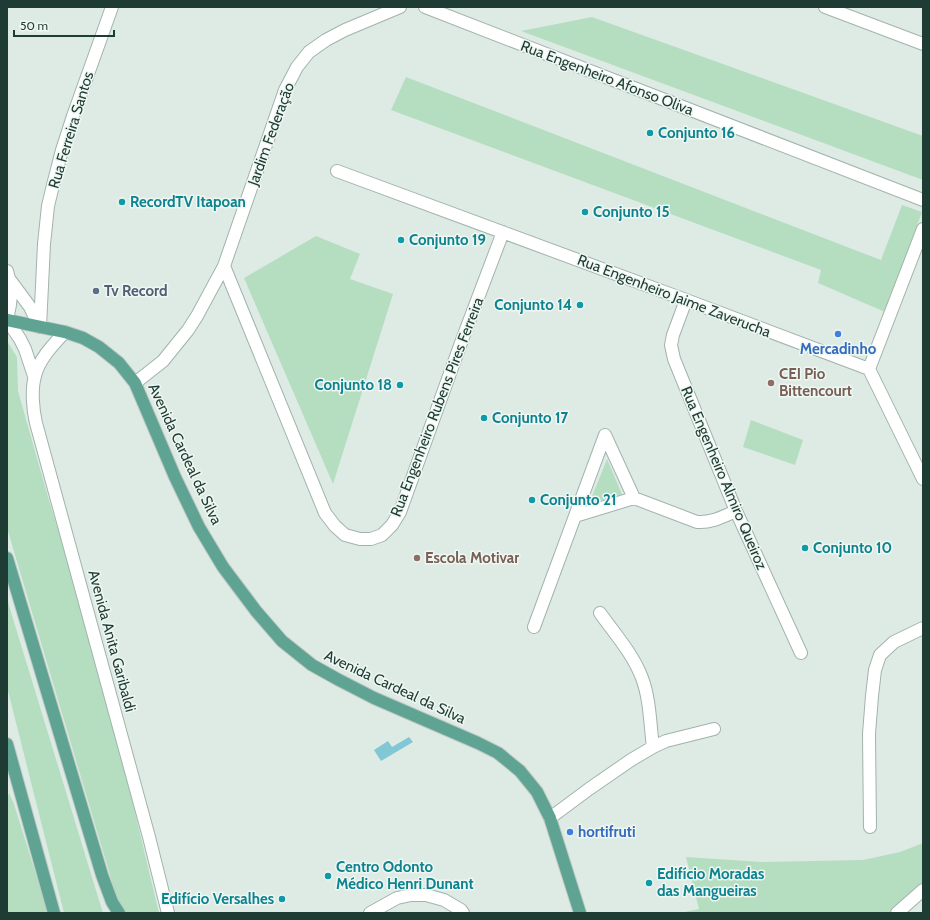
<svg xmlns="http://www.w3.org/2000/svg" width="930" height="920" viewBox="0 0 930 920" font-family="Cabin,sans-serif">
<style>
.green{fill:#b5dec0}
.water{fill:#81c7d5}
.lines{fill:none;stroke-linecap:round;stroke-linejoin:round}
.minor-casing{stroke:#a1b3ac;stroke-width:14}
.major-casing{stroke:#c0c8c6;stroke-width:14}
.minor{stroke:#fff;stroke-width:12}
.major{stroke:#5fa493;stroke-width:12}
.culture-dot{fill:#0f9aa8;stroke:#eff7f3;stroke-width:1.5}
.service-dot{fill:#5c6f8a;stroke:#eff7f3;stroke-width:1.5}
.shop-dot{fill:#3f7fe0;stroke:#eff7f3;stroke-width:1.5}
.education-dot{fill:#8d6e63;stroke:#eff7f3;stroke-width:1.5}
.labels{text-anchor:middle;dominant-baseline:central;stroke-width:3;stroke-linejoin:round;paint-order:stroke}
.street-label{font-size:15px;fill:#1e3c34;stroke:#eff7f3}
.culture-label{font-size:15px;font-weight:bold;fill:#0d838f;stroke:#eff7f3;text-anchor:start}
.service-label{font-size:15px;font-weight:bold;fill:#4e5e75;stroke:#eff7f3;text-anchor:start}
.shop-label{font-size:15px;font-weight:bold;fill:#366cbe;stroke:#eff7f3}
.education-label{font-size:15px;font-weight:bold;fill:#785e54;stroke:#eff7f3;text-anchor:start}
</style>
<rect width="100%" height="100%" fill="#deebe5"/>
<path class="green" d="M 592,17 L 923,136 L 923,180 L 521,31 Z
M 406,77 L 881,260 L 902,205 L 922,212 L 885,312 L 818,283 L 821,270 L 391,110 Z
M 316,236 L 360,254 L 350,279 L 393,294 L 333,484 L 244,278 Z
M 7,341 L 17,357 L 18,391 L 48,497 L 103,678 L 159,913 L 125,913 L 118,902 L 7,528 Z
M 751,420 L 803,440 L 795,465 L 743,447 Z
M 607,459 L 622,494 L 589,504 Z
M 7,599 L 103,913 L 64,913 L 7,687 Z
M 9,793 L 14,804 L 48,913 L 7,913 L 7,800 Z
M 923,843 L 923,889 L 896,913 L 679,913 L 699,909 L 686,857 L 762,862 L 863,860 L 900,852 Z"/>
<path class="water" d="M 409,737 L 413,742 L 381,761 L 374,750 L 388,741 L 392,747 Z"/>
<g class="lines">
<defs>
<path id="minor" d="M 425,7 L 923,200
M 825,7 L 923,44
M 337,171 L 686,300 L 869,369
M 224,266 L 325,513 L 335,526 L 345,535 L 360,539 L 371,539 L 382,535 L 392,525 L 400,512 L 462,340 L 503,232
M 7,271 C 12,288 12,301 7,318
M 10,280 L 30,307 L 39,326
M 686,300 L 673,335 L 671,345 L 674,359 L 736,511 L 801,653
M 7,320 L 20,339 L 25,349 L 34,376
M 40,327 L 44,244 L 48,206 L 53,185 L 62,150 L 73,116 L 112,7
M 65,332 C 53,345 39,359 35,376 C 31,390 33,410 36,423 L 149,837 L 168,913
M 869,369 L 923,229
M 869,369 L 923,479
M 135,383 L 163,361 L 188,330 L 197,316 L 224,266 L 285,90 L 297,67 L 309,52 L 326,40 L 345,30 L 400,7
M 575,516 L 634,498
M 600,613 C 615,634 633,654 642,678 C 650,699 650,724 653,747
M 534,627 L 605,435 L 634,498 L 697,522 C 712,523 722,517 736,511
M 550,818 L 589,789 L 631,760 L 653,747 L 666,741 L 714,729
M 870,827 L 869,734 L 872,696 L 875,670 L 880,655 L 894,642 L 923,628
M 370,913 L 397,898 L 411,895 L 426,895 L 444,900 L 461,910 L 463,913
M 897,913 L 923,890"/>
<path id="major" d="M 7,320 L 65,332 L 83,338 L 99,347 L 119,363 L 135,383 L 175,477 L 199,527 L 223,567 L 256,611 L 282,641 L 312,665 L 339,680 L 374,698 L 478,743 L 498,753 L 520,771 L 537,792 L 550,818 L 580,913
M 7,558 L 102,875 L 112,902 L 119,913
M 7,744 L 54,913"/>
</defs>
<use href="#minor" class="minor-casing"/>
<use href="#major" class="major-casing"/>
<use href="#minor" class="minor"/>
<use href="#major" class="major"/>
</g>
<g class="culture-dot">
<circle cx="650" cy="133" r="4"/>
<circle cx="122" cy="202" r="4"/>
<circle cx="585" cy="212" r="4"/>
<circle cx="401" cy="240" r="4"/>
<circle cx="580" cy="305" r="4"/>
<circle cx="400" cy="385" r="4"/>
<circle cx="484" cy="418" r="4"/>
<circle cx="532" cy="500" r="4"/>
<circle cx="805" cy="548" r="4"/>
<circle cx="328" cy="876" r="4"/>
<circle cx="649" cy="883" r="4"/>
<circle cx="282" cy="899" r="4"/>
</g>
<circle class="service-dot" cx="96" cy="291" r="4"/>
<g class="shop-dot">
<circle cx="838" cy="334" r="4"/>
<circle cx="570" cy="832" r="4"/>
</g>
<g class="education-dot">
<circle cx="771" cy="383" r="4"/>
<circle cx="417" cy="558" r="4"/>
</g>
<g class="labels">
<g class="street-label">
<text transform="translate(607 78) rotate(21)">Rua Engenheiro Afonso Oliva</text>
<text transform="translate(71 130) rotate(-73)">Rua Ferreira Santos</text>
<text transform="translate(271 134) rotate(-70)">Jardim Federação</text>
<text transform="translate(674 296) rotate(21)">Rua Engenheiro Jaime Zaverucha</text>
<text transform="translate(437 407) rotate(-69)">Rua Engenheiro Rubens Pires Ferreira</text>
<text transform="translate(185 454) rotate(65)">Avenida Cardeal da Silva</text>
<text transform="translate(724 478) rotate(67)">Rua Engenheiro Almiro Queiroz</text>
<text transform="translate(112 641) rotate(75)">Avenida Anita Garibaldi</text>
<text transform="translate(395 687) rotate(25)">Avenida Cardeal da Silva</text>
</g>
<g class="culture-label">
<text x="658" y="133">Conjunto 16</text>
<text x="130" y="202">RecordTV Itapoan</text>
<text x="593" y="212">Conjunto 15</text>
<text x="409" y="240">Conjunto 19</text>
<text x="572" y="305" text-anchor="end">Conjunto 14</text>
<text x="392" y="385" text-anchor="end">Conjunto 18</text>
<text x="492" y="418">Conjunto 17</text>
<text x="540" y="500">Conjunto 21</text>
<text x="813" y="548">Conjunto 10</text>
<text x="336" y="867">Centro Odonto<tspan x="336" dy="17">Médico Henri Dunant</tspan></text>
<text x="657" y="874">Edifício Moradas<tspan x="657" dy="17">das Mangueiras</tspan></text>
<text x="274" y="899" text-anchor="end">Edifício Versalhes</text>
</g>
<g class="service-label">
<text x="104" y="291">Tv Record</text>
</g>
<g class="shop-label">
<text x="838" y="349">Mercadinho</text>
<text x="578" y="832" text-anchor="start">hortifruti</text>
</g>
<g class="education-label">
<text x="779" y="374">CEI Pio<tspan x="779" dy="17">Bittencourt</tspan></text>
<text x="425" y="558">Escola Motivar</text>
</g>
</g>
<rect width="930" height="920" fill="none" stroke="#1e3c34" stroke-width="16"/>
<path d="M14 30v6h100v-6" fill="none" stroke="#1e3c34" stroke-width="2"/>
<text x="20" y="30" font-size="12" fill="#1e3c34" stroke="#eff7f3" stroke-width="3" paint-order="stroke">50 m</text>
</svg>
